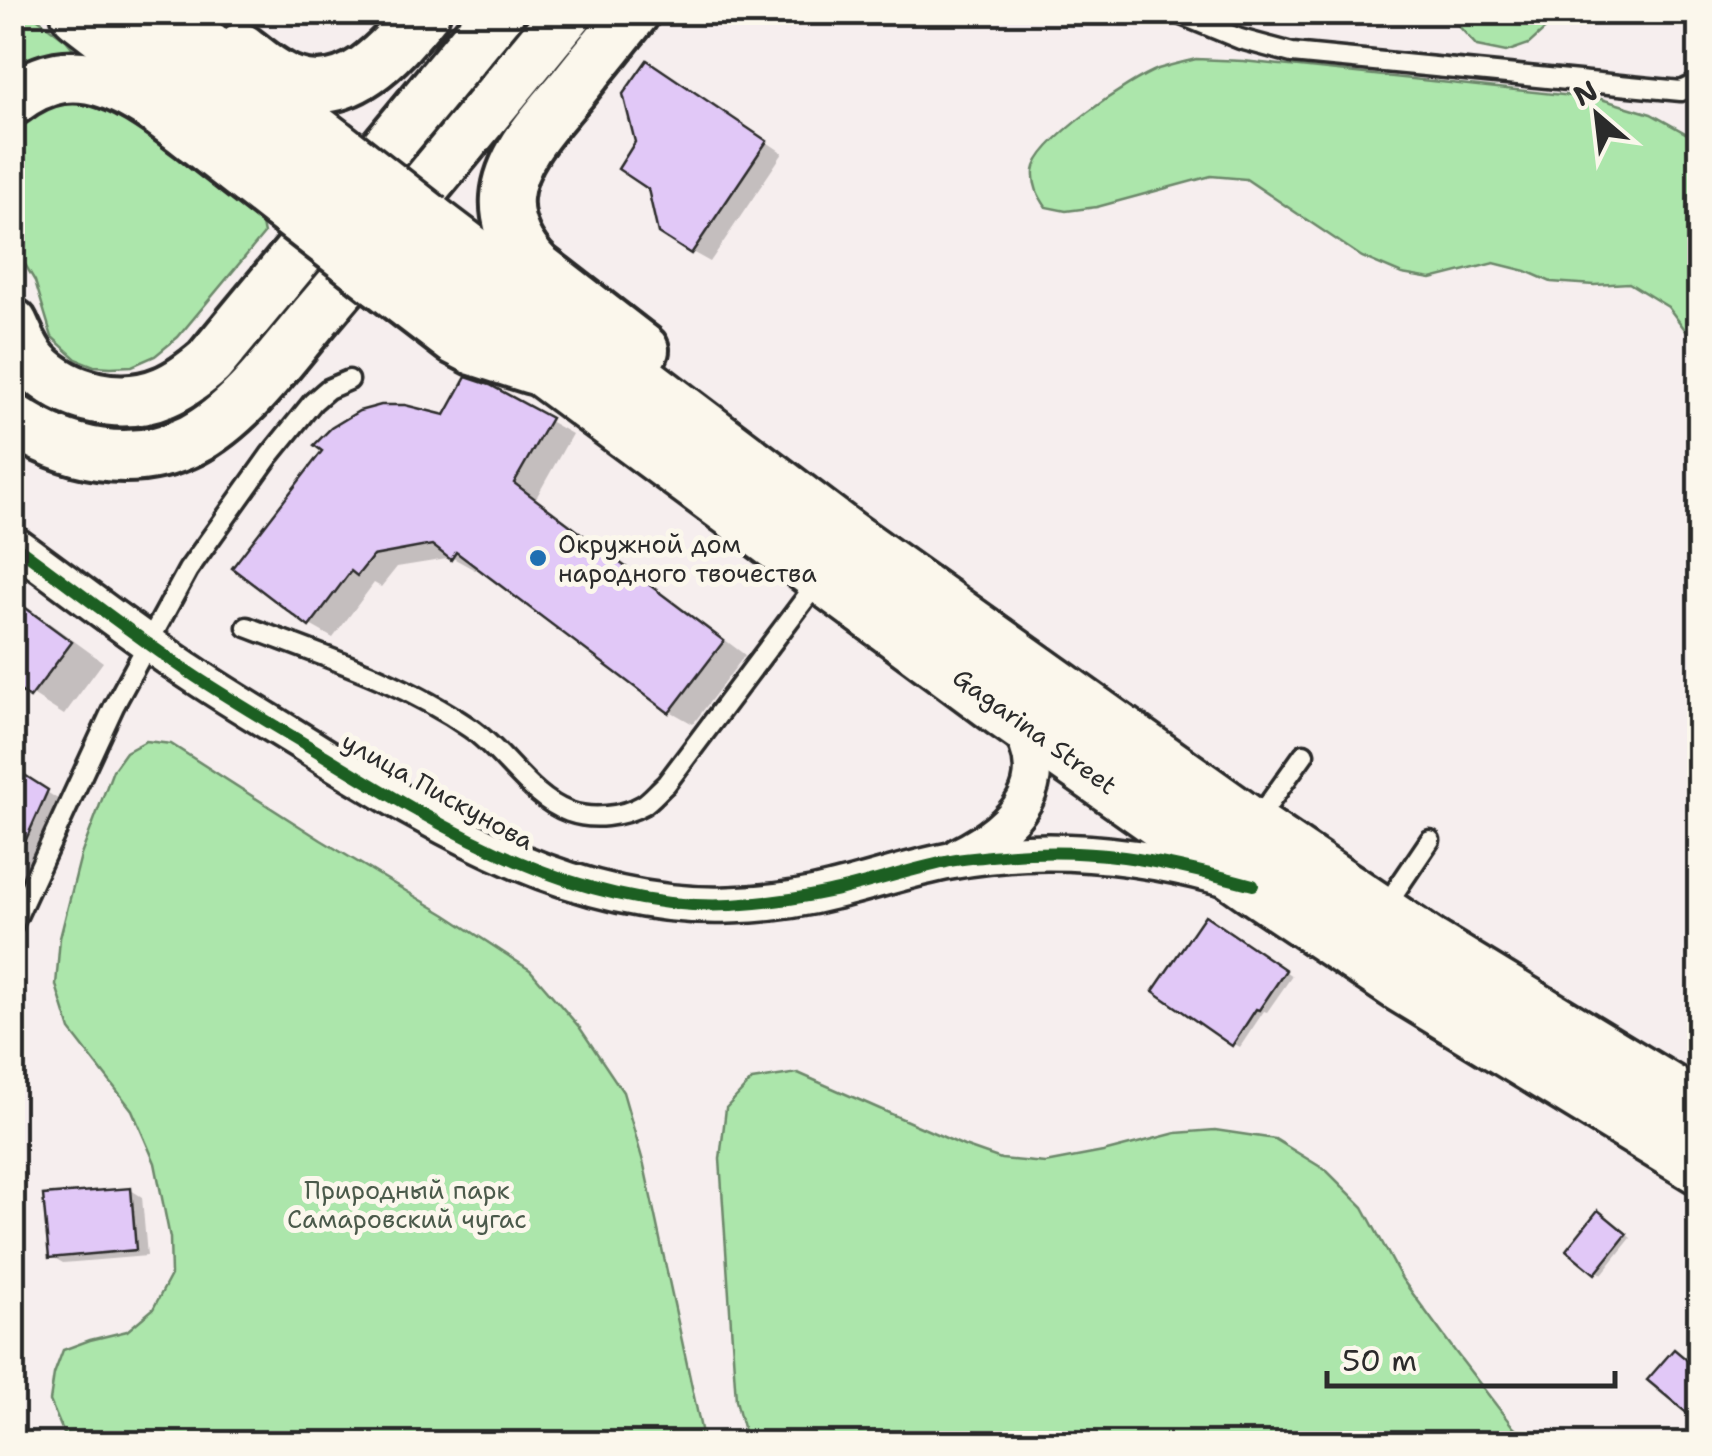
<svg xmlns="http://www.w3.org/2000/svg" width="1712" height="1456" viewBox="0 0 1712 1456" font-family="'Shantell Sans',sans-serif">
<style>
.green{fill:#ace6ab;stroke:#6c886b;stroke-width:2.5}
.shadow{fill:#0003}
.building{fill:#e1c8f7;stroke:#2b2b2b;stroke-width:2.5}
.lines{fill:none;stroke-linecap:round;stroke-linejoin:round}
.lane-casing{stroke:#2b2b2b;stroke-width:25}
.street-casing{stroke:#2b2b2b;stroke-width:42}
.secondary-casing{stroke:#2b2b2b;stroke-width:58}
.primary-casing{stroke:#2b2b2b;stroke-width:62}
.lane{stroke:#fbf7ec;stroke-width:18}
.street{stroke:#fbf7ec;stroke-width:35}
.secondary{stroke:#fbf7ec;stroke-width:50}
.primary{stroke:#fbf7ec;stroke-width:55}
.secondary-bridge-casing{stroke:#2b2b2b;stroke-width:58;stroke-linecap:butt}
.primary-bridge-casing{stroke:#2b2b2b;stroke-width:62;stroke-linecap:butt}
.secondary-bridge{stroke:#fbf7ec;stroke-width:50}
.primary-bridge{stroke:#fbf7ec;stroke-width:55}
.cycleway-casing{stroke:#fbf7ec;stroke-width:19}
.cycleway{stroke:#1b5e20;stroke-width:12}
.poi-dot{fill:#1f6fb2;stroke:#fbf7ec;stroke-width:4}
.labels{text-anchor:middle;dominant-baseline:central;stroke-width:10;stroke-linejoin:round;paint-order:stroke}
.poi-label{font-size:25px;fill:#2b2b2b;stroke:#fbf7ec;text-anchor:start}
.street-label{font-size:25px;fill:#2b2b2b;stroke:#fbf7ec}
.park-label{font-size:25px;fill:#4b5a4b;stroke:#fbf7ec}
</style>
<rect width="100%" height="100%" fill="#f6eeee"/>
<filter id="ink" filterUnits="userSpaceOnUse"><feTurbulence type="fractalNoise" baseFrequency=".01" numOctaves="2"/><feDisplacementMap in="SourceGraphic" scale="20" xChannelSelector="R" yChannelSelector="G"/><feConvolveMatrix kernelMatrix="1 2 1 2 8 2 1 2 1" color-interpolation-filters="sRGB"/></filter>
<g filter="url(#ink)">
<path class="green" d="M 13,13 L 30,13 L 66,40 L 75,51 L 74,55 L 13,74 Z
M 1456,13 L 1456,12 L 1563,13 L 1529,44 L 1506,52 L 1477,46 L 1456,23 Z
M 1196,59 L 1243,61 L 1601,99 L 1651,114 L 1687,134 L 1699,153 L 1699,348 L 1668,307 L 1629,283 L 1594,285 L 1551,282 L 1526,271 L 1494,263 L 1431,279 L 1402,274 L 1362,257 L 1246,179 L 1211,176 L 1097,207 L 1066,211 L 1046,207 C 1038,195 1033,186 1034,171 C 1038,141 1130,80 1158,69 C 1170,65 1184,62 1196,59 Z
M 74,97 L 118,107 L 260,214 L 264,234 L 178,337 L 155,356 L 132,366 L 111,367 L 94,366 L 76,359 L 52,337 L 35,281 L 20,256 L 12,226 L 12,131 C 34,109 44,103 74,97 Z
M 146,741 L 171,744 L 321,840 L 446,915 L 530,970 L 580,1028 L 623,1092 L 644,1165 L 704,1443 L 68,1443 L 50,1401 L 54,1374 L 63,1350 L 90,1340 L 127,1331 L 153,1309 L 171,1275 L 170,1238 L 155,1163 L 132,1110 L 70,1030 L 56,985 L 60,938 L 81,855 L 113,770 L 126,752 Z
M 798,1073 L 964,1146 L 1001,1159 L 1045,1163 L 1103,1152 L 1176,1133 L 1215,1130 L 1275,1139 L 1327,1171 L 1363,1207 L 1402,1279 L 1457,1354 L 1513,1427 L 1531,1443 L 747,1443 L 736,1400 L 720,1159 L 726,1108 L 752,1080 Z"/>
<path class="shadow" d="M 665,73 L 783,153 L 710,262 L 692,252 L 638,142 Z
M 489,387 L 572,434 L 536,498 L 745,655 L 693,724 L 670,711 L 478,566 L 475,570 L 453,558 L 397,567 L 381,587 L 374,583 L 333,638 L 310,625 L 446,418 Z
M 12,596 L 103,662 L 64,715 L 12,682 Z
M 12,770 L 64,803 L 46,869 L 12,877 Z
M 1213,922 L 1292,976 L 1267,1012 L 1264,1011 L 1240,1047 L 1233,1043 Z
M 131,1190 L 142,1197 L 147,1256 L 63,1263 L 51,1256 Z
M 1603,1216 L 1631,1238 L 1602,1274 L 1597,1271 Z"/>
<path class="building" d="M 647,60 L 767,141 L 691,254 L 658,233 L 648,189 L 618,169 L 635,142 L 623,94 Z
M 466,377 L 490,385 L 551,418 L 514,483 L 724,641 L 669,713 L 456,552 L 451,560 L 432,545 L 373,556 L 357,576 L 351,571 L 309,627 L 232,568 L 322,451 L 314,445 L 331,428 L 359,411 L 381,405 L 405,405 L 445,415 Z
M 12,598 L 72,642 L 30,698 L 12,685 Z
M 12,767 L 48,790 L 12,871 Z
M 1205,915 L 1286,970 L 1259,1010 L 1256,1009 L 1232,1046 L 1153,991 Z
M 131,1188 L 136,1250 L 49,1258 L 43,1195 Z
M 1598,1210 L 1627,1234 L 1595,1274 L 1566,1250 Z
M 1674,1349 L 1700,1371 L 1700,1424 L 1647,1380 Z"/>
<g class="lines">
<defs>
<path id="lane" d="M 1174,12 L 1240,39 L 1292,53 L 1681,91 L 1700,82
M 247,627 C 323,656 402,681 470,728 C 504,751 530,798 569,812 C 592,820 622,817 643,805 C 651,800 658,791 666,784 L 820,579
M 1255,823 L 1304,754
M 1384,908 L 1430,840
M 12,927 L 114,706 L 188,570 L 270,455 L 313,402 L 328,389 L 349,380"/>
<path id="street" d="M 12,543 C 73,587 133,635 196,676 C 238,704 282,729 324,756 C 448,832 578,910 729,905 C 764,904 799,900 833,891 C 872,882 911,868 950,861 C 1041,844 1130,852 1219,876
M 959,856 C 1015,828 1059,781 1014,721"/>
<path id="secondary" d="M 634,12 C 614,37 594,61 575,85 C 549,117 510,155 507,197 C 505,225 518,248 536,267 L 643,350
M 241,49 C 257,61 274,77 294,83 C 350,102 392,50 424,12
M 12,100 C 80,46 141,96 197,139 C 225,161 254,183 282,205
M 378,280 L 455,339 L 476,350 L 532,368
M 12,324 C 19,339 24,353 35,365 C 67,398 122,410 164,392 C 181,385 195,374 209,362 L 499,12
M 12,419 C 66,455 132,470 192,440 C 242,414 283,354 320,311 C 404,213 486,112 568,12"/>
<path id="primary" d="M 79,12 L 301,183
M 157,12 L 332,146
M 428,221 L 847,538 L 1252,827 L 1427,945 L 1700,1111
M 397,257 L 547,372 L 1007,712 L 1253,885 L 1401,984 L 1700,1166"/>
</defs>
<use href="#lane" class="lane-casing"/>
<use href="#street" class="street-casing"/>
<use href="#secondary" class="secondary-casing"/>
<use href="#primary" class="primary-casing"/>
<use href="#lane" class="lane"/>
<use href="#street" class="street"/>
<use href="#secondary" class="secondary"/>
<use href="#primary" class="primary"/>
<defs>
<path id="secondary-bridge" d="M 282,205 L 378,280"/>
<path id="primary-bridge" d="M 332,146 L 428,221
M 301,183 L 397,257"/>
</defs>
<use href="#secondary-bridge" class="secondary-bridge-casing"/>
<use href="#primary-bridge" class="primary-bridge-casing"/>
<use href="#secondary-bridge" class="secondary-bridge"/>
<use href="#primary-bridge" class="primary-bridge"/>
<defs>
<path id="cycleway" d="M 12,543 C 74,588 133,635 196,677 C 239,705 282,730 325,756 C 449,832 581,912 731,905 C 764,903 797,899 829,892 C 868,884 907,870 946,862 C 961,858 977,858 991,856 C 1090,845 1159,860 1253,885"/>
</defs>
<use href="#cycleway" class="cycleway-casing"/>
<use href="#cycleway" class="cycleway"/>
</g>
</g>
<circle class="poi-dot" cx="538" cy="558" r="10"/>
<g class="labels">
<g class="poi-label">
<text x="558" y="544">Окружной дом<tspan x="558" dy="29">народного твочества</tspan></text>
</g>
<g class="street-label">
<text transform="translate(1035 731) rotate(36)">Gagarina Street</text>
<text transform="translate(438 791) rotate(29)">улица Пискунова</text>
</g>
<g class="park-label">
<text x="407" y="1190">Природный парк<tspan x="407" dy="29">Самаровский чугас</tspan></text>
</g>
</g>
<rect width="1712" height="1456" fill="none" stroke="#fbf7ec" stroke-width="50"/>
<rect x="25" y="25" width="1662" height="1406" fill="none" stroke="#2b2b2b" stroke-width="4" filter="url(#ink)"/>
<g transform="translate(1597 115) rotate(332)" stroke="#fbf7ec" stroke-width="8" paint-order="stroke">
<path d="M0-8L18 38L0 25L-18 38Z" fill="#2b2b2b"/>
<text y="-15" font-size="28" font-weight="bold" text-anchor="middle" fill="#2b2b2b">N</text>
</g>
<path d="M1327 1371v15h288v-15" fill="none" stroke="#2b2b2b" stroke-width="5"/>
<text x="1342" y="1371" font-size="30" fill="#2b2b2b" stroke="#fbf7ec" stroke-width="8" paint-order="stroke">50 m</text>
</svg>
